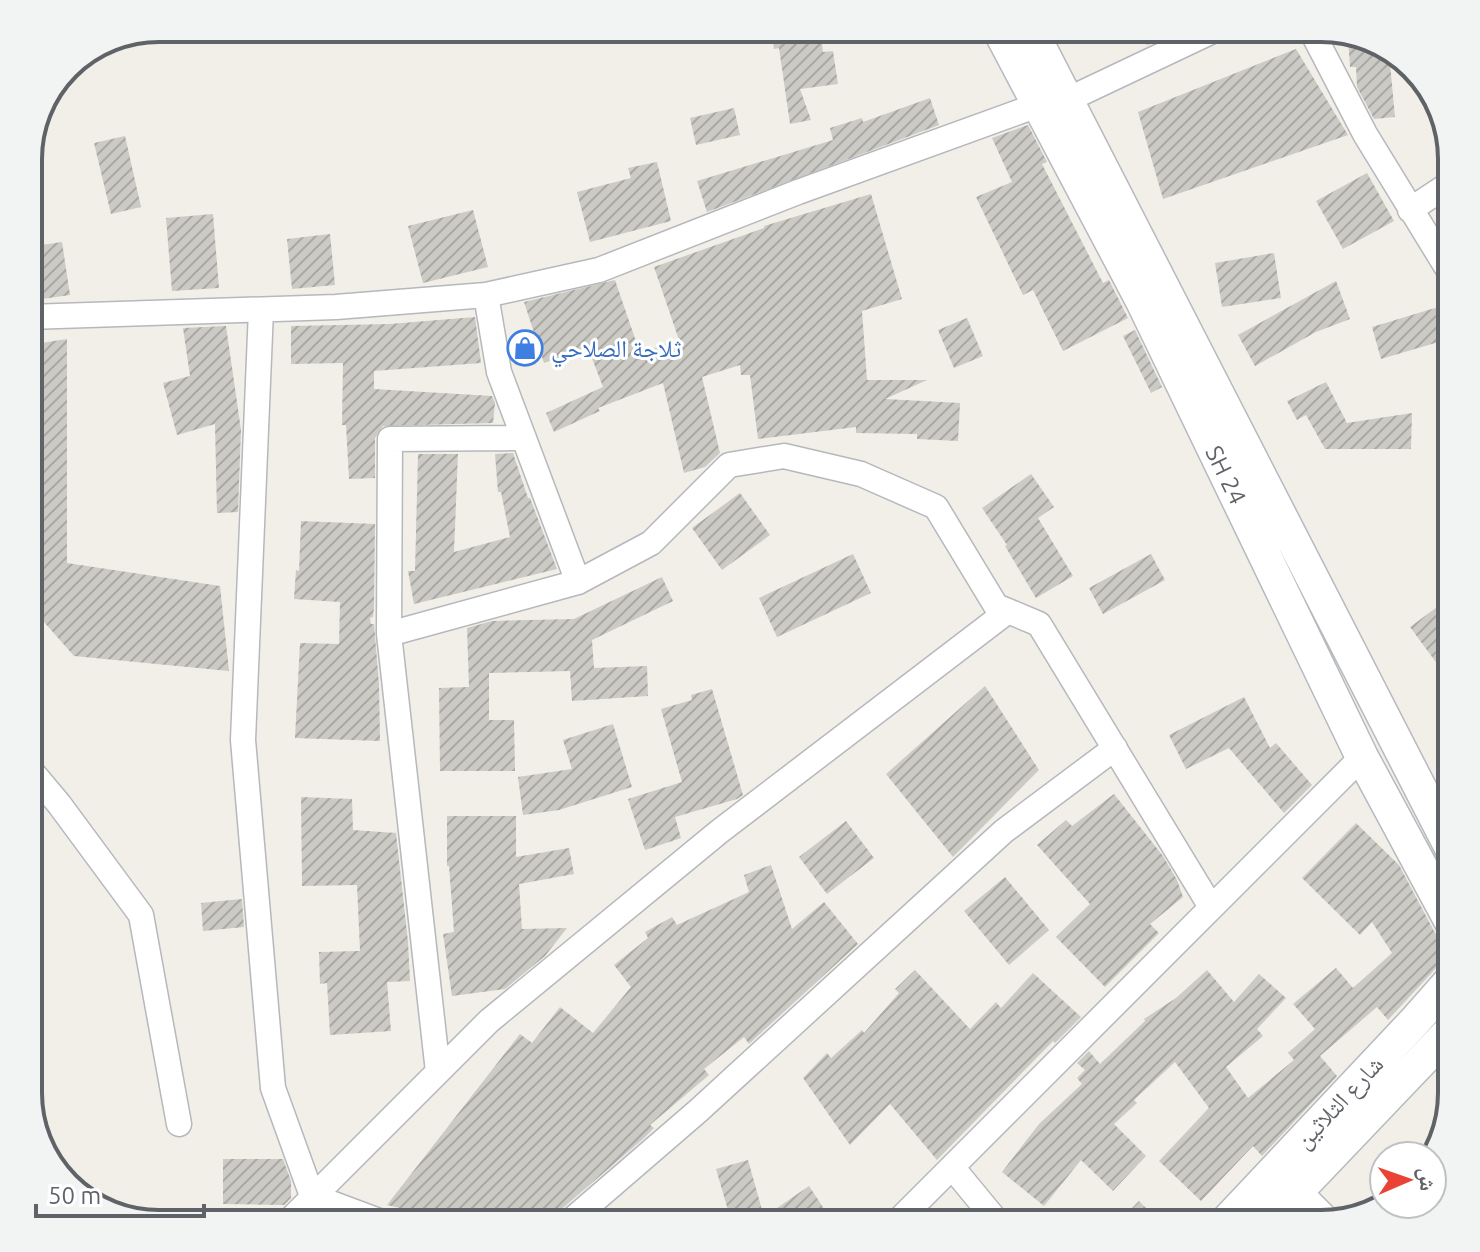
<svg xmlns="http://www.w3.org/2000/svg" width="1480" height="1252" viewBox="0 0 1480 1252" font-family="Ubuntu,'Noto Naskh Arabic',sans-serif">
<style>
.building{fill:url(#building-hatch)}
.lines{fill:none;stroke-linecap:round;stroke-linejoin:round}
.street-casing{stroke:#b5b8bc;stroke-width:27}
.secondary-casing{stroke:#b6babf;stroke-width:35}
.street{stroke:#fff;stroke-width:24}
.secondary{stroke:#fff;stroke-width:32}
.labels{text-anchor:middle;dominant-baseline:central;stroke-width:6;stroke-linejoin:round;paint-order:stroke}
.shop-label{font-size:24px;fill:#366cbe;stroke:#fff;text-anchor:start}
.street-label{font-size:24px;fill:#5f6368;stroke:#fff}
.rim{fill:none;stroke:#5f6368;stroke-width:4}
</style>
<defs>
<pattern id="building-hatch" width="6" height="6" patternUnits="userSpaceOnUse" patternTransform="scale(2)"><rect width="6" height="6" fill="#cccac5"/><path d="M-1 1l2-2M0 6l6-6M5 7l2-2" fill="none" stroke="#a9a8a4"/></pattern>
</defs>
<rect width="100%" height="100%" fill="#f1efe8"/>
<path class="building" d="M 771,28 L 820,28 L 823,52 L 833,51 L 838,84 L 800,89 L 811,120 L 790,124 L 779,48 L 774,49 Z
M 1108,28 L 1166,28 L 1163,38 L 1148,45 L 1107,31 Z
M 1348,38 L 1389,53 L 1395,117 L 1374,119 L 1357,87 L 1356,67 L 1350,67 Z
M 1296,49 L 1348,135 L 1163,199 L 1138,112 Z
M 930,98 L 939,125 L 707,212 L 697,181 L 833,140 L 830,128 L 862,118 L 863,122 Z
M 734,108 L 740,135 L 696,145 L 690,118 Z
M 1028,125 L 1047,162 L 1042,164 L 1103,283 L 1109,280 L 1128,318 L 1063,351 L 1033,290 L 1023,295 L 976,197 L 1012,182 L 992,138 Z
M 125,136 L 141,207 L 111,214 L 94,143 Z
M 657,162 L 671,221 L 590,242 L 577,192 L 631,178 L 628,168 Z
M 1367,173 L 1394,221 L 1343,249 L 1316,201 Z
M 871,194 L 902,299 L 862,311 L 867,380 L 927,380 L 885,399 L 960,403 L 958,441 L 917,439 L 917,434 L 856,433 L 856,427 L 758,439 L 750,375 L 741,375 L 740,365 L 702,377 L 720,453 L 705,467 L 684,473 L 663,383 L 598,408 L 600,411 L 554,432 L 546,413 L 603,387 L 588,348 L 544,363 L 524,302 L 615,280 L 640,353 L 679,340 L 654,267 L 764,228 L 764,226 Z
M 473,210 L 488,267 L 423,283 L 408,226 Z
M 213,214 L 219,288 L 172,291 L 166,218 Z
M 330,234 L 335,285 L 292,289 L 287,239 Z
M 62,242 L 70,295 L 28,301 L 28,247 Z
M 1274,253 L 1281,298 L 1222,307 L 1215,263 Z
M 1336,281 L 1350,319 L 1316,332 L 1255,366 L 1238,335 Z
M 1445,305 L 1452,338 L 1381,359 L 1372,327 Z
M 475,317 L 481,363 L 374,371 L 374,389 L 492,396 L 495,403 L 493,423 L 383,426 L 375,438 L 375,478 L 349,479 L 346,425 L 342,425 L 343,363 L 291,364 L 291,326 L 390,324 Z
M 967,318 L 983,356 L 954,368 L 938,330 Z
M 226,326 L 241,430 L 238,512 L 217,513 L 215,424 L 177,435 L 163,383 L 190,376 L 183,328 Z
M 1135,330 L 1162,387 L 1151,393 L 1123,336 Z
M 67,339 L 67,563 L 220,586 L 229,671 L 74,656 L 28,604 L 28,345 Z
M 1326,382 L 1347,423 L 1412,413 L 1411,449 L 1325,449 L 1306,415 L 1297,420 L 1287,401 Z
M 513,453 L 528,498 L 530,498 L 557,569 L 414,604 L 408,571 L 415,571 L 418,454 L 458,454 L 454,552 L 510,537 L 501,492 L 498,492 L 495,454 Z
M 1031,474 L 1054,507 L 1038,518 L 1073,576 L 1036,598 L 1005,546 L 1007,545 L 982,508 Z
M 740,493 L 770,535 L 722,570 L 692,528 Z
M 301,521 L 375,524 L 374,606 L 373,617 L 370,618 L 371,624 L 374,624 L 379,684 L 380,741 L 295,738 L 300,643 L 339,644 L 340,602 L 294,599 L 296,570 L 299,571 Z
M 853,554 L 871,593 L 777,637 L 759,598 Z
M 1151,554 L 1165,580 L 1103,614 L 1089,588 Z
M 662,577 L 673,601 L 592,640 L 594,668 L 647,666 L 648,696 L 572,701 L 570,671 L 489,673 L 489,720 L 514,720 L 515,771 L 440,771 L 439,688 L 469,687 L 467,628 L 492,621 L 574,619 Z
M 1452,596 L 1452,684 L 1410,627 Z
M 985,686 L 1039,770 L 953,857 L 886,774 Z
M 712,689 L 743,795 L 737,799 L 675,817 L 681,838 L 645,850 L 628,799 L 682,782 L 661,709 L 692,700 L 691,695 Z
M 1244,697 L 1270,748 L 1276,743 L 1312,785 L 1284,813 L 1229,748 L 1186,769 L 1169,735 Z
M 613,724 L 632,787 L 559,810 L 523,815 L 518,777 L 572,769 L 563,740 Z
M 1114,794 L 1163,856 L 1177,880 L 1183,897 L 1150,924 L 1159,933 L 1105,987 L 1056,937 L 1090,904 L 1037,845 L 1066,820 L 1072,826 Z
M 301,797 L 352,799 L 353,830 L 396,833 L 408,942 L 410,981 L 387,982 L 391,1031 L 330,1035 L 327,983 L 320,984 L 319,952 L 360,951 L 357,885 L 302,886 Z
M 447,816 L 516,816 L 516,857 L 569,848 L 574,874 L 519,884 L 522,929 L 567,928 L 545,956 L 505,989 L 452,996 L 443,934 L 454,932 L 449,866 L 447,866 Z
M 846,821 L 874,858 L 827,894 L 799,857 Z
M 1356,823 L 1399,865 L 1435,933 L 1451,944 L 1438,966 L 1388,1020 L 1377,1007 L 1320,1056 L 1337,1076 L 1262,1156 L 1253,1146 L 1201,1201 L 1159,1161 L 1209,1108 L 1175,1062 L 1134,1100 L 1137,1103 L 1114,1124 L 1146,1156 L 1113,1191 L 1081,1160 L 1044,1206 L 1002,1172 L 1039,1124 L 1082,1084 L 1077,1078 L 1085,1070 L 1077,1063 L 1089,1051 L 1100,1064 L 1145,1021 L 1144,1019 L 1176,998 L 1207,970 L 1234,1002 L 1259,974 L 1286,998 L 1257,1029 L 1263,1036 L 1226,1067 L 1248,1098 L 1294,1060 L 1288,1053 L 1315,1029 L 1293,1004 L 1336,968 L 1353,988 L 1392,953 L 1372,922 L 1360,935 L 1302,878 Z
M 771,865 L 792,929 L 824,902 L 858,944 L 749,1044 L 744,1037 L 704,1069 L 709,1075 L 650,1125 L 654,1128 L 643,1139 L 557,1213 L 552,1224 L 467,1224 L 387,1205 L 520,1034 L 532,1043 L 560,1007 L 593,1033 L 631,987 L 614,965 L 648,938 L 645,932 L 672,917 L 677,925 L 749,892 L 744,875 Z
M 1005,877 L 1049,930 L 1009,965 L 964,911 Z
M 242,899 L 244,927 L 203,931 L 201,903 Z
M 915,970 L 970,1029 L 996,1002 L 1001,1008 L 1033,973 L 1081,1017 L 1055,1043 L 1053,1041 L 937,1160 L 890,1104 L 850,1145 L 803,1078 L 827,1053 L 831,1058 L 862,1030 L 864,1033 L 899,993 L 895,989 Z
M 223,1159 L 283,1159 L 291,1181 L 291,1198 L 284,1205 L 223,1204 Z
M 748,1160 L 764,1217 L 809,1186 L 834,1224 L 732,1224 L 716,1169 Z
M 1139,1201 L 1162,1224 L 1116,1224 Z"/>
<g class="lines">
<defs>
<path id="street" d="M 1310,28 L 1365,134 L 1452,276
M 1067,100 L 1219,28
M 1410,210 L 1452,182
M 486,295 L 499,372 L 578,582 L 651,543 L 729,465 L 784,456 L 861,474 L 936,507 L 996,606 L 1039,624 L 1211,907
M 261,310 L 243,740 L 273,1088 L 312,1196 L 387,1224
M 28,317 L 336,307 L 486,295 L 599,270 L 798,192 L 1038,105
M 389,634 L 390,439 L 524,438
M 28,767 L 59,804 L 141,915 L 179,1124
M 438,1072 L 389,634 L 578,582
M 952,1167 L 999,1224
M 1298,1190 L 1330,1222
M 286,1224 L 489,1021 L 720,831 L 1008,611
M 567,1224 L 698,1111 L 1004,831 L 1115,748
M 895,1224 L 1362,757"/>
<path id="secondary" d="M 998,28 L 1142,301 L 1362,757 L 1452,924
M 1030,28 L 1452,850
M 1224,1224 L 1415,1021 L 1452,979
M 1266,1224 L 1452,1029"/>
</defs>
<use href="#street" class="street-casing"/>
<use href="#secondary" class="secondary-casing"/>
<use href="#street" class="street"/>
<use href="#secondary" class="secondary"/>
</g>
<defs>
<symbol id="shop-ring" viewBox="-11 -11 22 22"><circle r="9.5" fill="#fff" stroke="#3f7fe0" stroke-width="1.5"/><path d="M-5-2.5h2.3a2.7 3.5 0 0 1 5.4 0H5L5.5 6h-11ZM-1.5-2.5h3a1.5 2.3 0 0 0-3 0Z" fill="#3f7fe0"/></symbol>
</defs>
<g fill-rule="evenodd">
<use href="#shop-ring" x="505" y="328" width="40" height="40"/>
</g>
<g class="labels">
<g class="shop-label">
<text x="551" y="348">ثلاجة الصلاحي</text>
</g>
<g class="street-label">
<text transform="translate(1226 475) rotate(64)">SH 24</text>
<text transform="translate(1339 1102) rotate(-47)">شارع الثلاثين</text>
</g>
</g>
<path d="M0 0H1480V1252H0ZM159 42H1321A117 117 0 0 1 1438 159V1093A117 117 0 0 1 1321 1210H159A117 117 0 0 1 42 1093V159A117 117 0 0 1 159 42Z" fill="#f2f3f3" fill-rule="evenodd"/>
<path class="rim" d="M159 42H1321A117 117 0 0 1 1438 159V1093A117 117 0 0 1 1321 1210H159A117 117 0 0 1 42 1093V159A117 117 0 0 1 159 42Z"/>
<g transform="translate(1408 1180) rotate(88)"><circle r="38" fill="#ffffff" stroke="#bfc1c3" stroke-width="2"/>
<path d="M0-6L14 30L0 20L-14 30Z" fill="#ea4335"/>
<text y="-12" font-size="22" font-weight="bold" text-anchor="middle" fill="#5f6368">ش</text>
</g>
<path d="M36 1204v12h168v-12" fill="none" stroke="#5f6368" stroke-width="4"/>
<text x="48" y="1204" font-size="24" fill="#5f6368" stroke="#ffffff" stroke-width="6" paint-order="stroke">50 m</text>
</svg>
